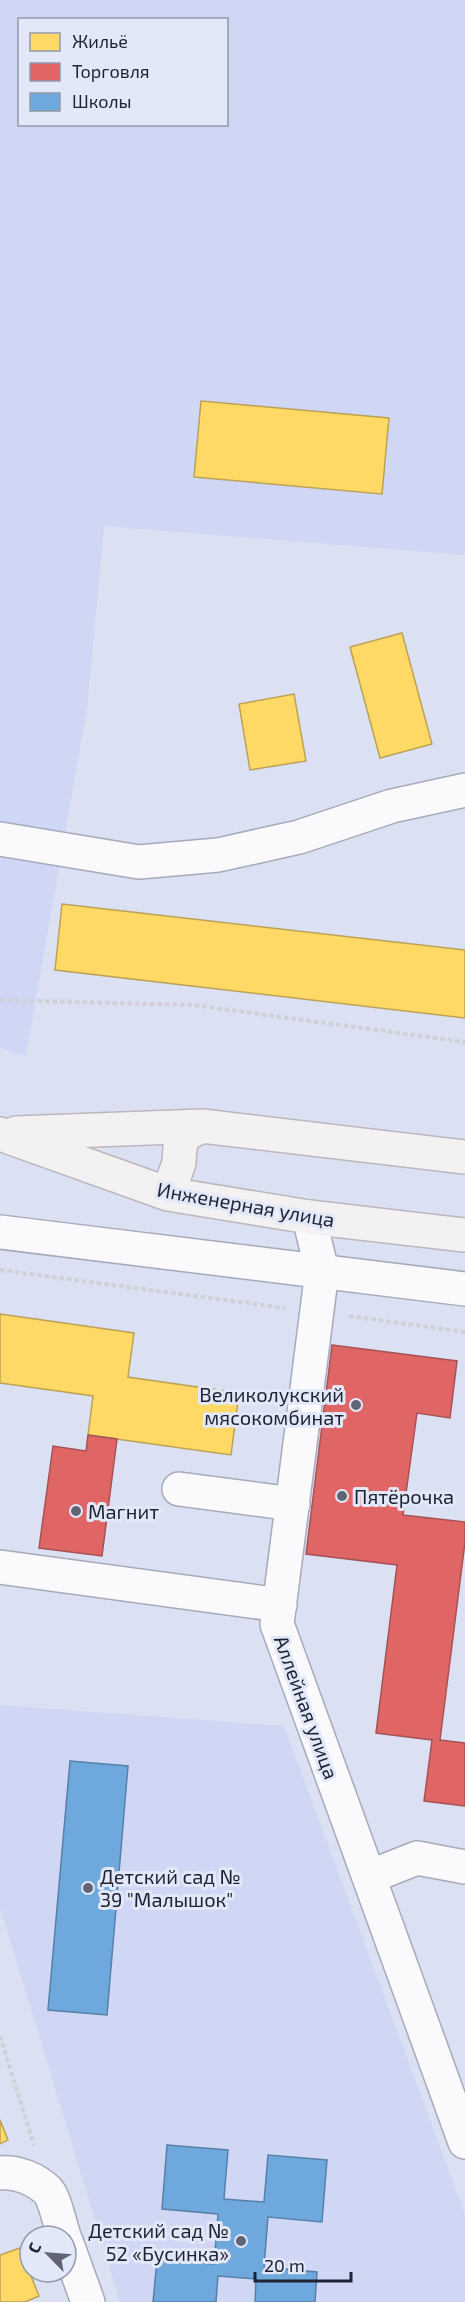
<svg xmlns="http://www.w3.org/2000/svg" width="465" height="2302" viewBox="0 0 465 2302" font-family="'Exo 2',sans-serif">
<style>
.built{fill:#cfd7f5;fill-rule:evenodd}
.homes{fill:#ffd966;stroke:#bca256;stroke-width:1.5}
.shops{fill:#e06666;stroke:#a65256;stroke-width:1.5}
.schools{fill:#6fa8dc;stroke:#5780a9;stroke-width:1.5}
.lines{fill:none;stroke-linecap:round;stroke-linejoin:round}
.minor-casing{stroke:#a6aab9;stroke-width:36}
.major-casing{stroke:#bcb7be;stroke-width:36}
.path{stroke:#cfd1d6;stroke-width:4;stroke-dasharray:4.5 3;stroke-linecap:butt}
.minor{stroke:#fafafd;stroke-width:33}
.major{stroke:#f4f1f3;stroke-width:33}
.poi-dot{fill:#606475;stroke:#e3e8f9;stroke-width:2}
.labels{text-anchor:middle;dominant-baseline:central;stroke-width:6;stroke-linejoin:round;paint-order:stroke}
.street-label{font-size:20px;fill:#1e2232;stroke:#e3e8f9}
.poi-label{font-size:20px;fill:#1e2232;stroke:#e3e8f9;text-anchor:start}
</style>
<rect width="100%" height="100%" fill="#dbe0f2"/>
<path class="built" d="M 0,0 L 465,0 L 465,555 L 104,526 L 87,708 L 26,1056 L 0,1048 ZM 20,20 L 226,20 L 226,124 L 20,124 Z
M 0,1705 L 284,1726 L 465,2214 L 465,2302 L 120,2302 L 0,1907 Z"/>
<path class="homes" d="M 201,401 L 389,418 L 382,494 L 194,477 Z
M 402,633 L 432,744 L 380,758 L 350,647 Z
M 294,694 L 306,761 L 250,770 L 239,704 Z
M 62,904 L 465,950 L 465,1018 L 55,970 Z
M 0,1314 L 134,1333 L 128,1377 L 239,1393 L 231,1455 L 88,1435 L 93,1396 L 0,1383 Z
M 0,2120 L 8,2140 L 0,2144 Z
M 20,2248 L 39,2296 L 25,2302 L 0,2302 L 0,2255 Z"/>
<path class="shops" d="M 332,1345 L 457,1361 L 450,1418 L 417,1413 L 403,1515 L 465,1522 L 465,1542 L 440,1740 L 465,1743 L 465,1806 L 424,1801 L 432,1740 L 376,1733 L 397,1565 L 306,1554 Z
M 88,1435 L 117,1439 L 102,1556 L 39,1548 L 53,1446 L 86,1451 Z"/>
<path class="schools" d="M 70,1761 L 128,1766 L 107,2015 L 48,2010 Z
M 167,2145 L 228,2150 L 224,2199 L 264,2202 L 268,2155 L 327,2160 L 322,2222 L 268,2217 L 264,2267 L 317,2272 L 315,2302 L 255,2302 L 256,2279 L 218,2276 L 216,2302 L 153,2302 L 157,2260 L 214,2264 L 218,2214 L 162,2209 Z"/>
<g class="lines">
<defs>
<path id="minor" d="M 0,839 L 139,862 L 218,855 L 299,837 L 392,806 L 465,790
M 309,1217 L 322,1271 L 277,1624 L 465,2142
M 0,1232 L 465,1289
M 179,1489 L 293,1504
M 0,1567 L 280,1605
M 369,1877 L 417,1858 L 465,1867
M 0,2173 C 16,2171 36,2179 48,2191 C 55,2199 60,2225 64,2236
M 66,2241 L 88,2302"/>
<path id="major" d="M 16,1133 L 202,1126 L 465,1157
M 0,1134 L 168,1194 L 309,1217 L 465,1235
M 168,1194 L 179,1163 L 180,1147 L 184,1135 L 202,1126"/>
</defs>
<use href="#minor" class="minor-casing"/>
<use href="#major" class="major-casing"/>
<path class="path" d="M 0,1000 L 193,1005 L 465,1042
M 0,1270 L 285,1308
M 349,1316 L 465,1332
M 0,2036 L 34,2145"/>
<use href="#minor" class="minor"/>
<use href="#major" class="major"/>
</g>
<g class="poi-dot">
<circle cx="356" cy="1405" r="6"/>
<circle cx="342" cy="1496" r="6"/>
<circle cx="76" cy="1511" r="6"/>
<circle cx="88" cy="1888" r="6"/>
<circle cx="241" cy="2241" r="6"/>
</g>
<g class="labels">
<g class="street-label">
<text transform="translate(246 1204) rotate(10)">Инженерная улица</text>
<text transform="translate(307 1707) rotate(70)">Аллейная улица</text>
</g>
<g class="poi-label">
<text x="344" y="1394" text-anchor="end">Великолукский<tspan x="344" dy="23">мясокомбинат</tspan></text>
<text x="354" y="1496">Пятёрочка</text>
<text x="88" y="1511">Магнит</text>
<text x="100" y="1876">Детский сад №<tspan x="100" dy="23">39 "Малышок"</tspan></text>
<text x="229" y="2230" text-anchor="end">Детский сад №<tspan x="229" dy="23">52 «Бусинка»</tspan></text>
</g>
</g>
<rect x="18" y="18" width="210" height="108" fill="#e3e8f9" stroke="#9499a9" stroke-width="1.5"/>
<rect x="30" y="33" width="30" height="18" fill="#ffd966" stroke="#9499a9" stroke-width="1.5"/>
<text x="72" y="48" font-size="18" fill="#1e2232">Жильё</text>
<rect x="30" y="63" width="30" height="18" fill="#e06666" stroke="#9499a9" stroke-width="1.5"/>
<text x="72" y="78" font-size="18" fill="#1e2232">Торговля</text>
<rect x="30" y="93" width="30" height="18" fill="#6fa8dc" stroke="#9499a9" stroke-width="1.5"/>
<text x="72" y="108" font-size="18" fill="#1e2232">Школы</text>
<g transform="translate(48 2254) rotate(295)"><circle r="28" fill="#e3e8f9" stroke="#9499a9" stroke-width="1.5"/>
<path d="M0-4.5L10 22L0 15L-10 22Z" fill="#606475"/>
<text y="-9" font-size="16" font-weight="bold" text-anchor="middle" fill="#1e2232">С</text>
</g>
<path d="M255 2272v9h96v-9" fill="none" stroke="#1e2232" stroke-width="3"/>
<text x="264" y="2272" font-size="18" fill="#1e2232" stroke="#e3e8f9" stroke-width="4.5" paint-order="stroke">20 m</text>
</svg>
